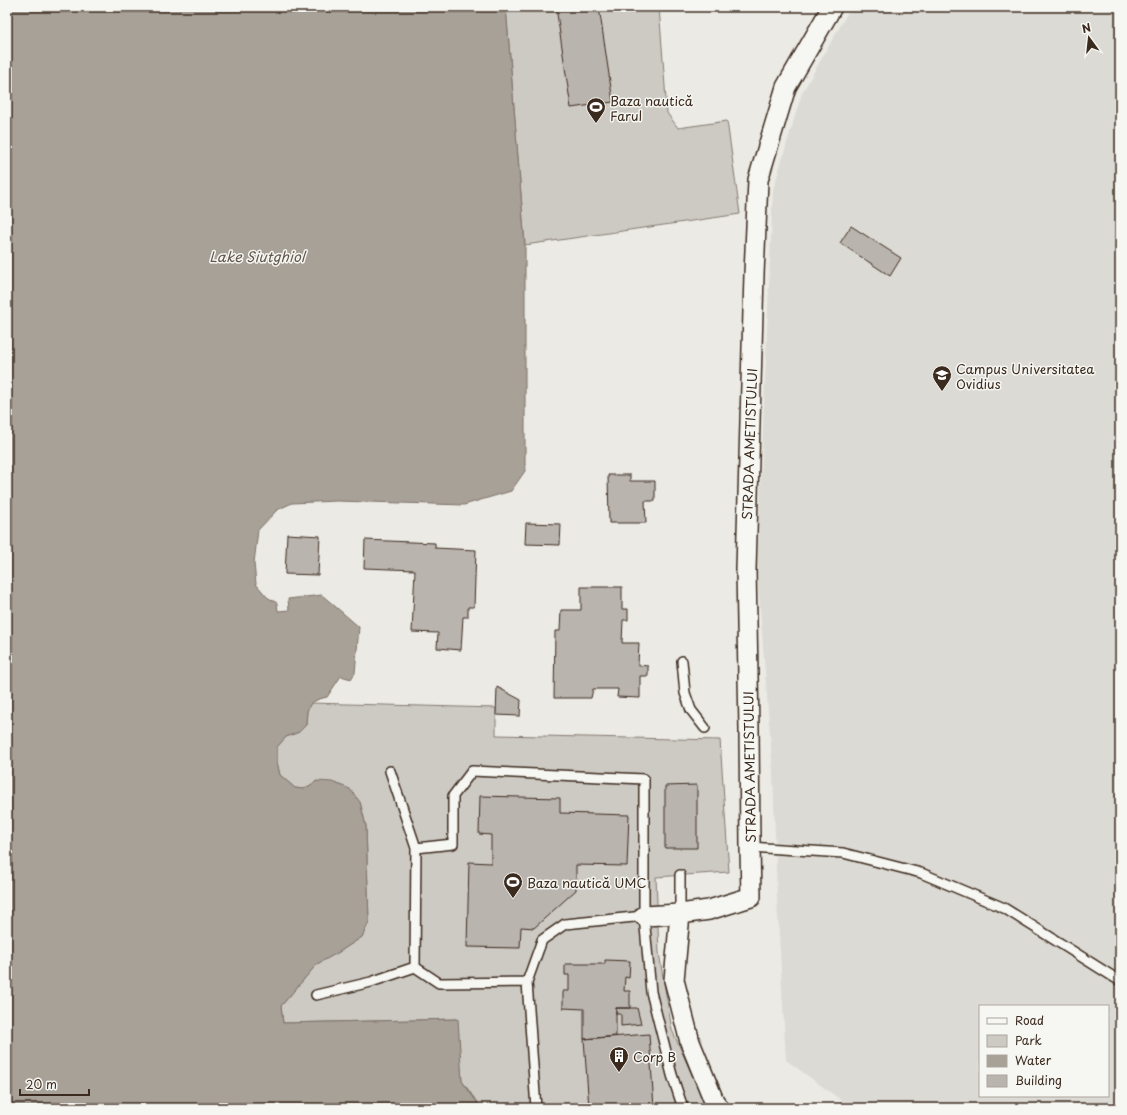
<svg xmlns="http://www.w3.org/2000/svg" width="1127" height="1115" viewBox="0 0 1127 1115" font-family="'Playpen Sans',sans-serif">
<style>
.built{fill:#dcdad4;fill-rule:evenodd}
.green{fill:#cdcac4;stroke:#847a71}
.water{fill:#a8a198;stroke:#7c7167}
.building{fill:#bab4ae;stroke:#3b2a1e}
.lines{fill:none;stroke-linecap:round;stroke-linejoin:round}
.lane-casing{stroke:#3b2a1e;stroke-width:12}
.street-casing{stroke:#3b2a1e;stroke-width:22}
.lane{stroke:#f6f6f2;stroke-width:9}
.street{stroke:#f6f6f2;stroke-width:19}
.labels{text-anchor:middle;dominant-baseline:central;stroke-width:3;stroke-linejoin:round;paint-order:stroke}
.poi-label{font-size:13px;fill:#3b2a1e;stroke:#f6f6f2;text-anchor:start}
.street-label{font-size:13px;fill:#3b2a1e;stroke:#f6f6f2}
.water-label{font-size:14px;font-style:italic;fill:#615449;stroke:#f6f6f2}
</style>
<rect width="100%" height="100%" fill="#ebeae5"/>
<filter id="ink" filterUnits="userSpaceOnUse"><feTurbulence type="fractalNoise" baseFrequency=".025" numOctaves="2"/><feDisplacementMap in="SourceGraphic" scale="8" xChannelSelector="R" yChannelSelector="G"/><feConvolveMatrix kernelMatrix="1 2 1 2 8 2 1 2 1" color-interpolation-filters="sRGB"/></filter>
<g filter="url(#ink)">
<path class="built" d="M 851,7 L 1120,7 L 1120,1108 L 852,1108 L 786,1060 L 777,898 L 773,772 L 757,570 L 773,190 L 802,93 ZM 980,1006 L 1108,1006 L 1108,1096 L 980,1096 Z"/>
<path class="green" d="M 506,7 L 659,7 L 667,113 L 678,128 L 727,121 L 740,214 L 525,245 Z
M 310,703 L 496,708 L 496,735 L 720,740 L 729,872 L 656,877 L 659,953 L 672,1030 L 707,1108 L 481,1108 L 462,1081 L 457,1019 L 283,1023 L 281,1006 L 317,964 L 339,952 L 362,937 L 369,922 L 366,826 L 360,802 L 317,781 L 304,789 L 295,788 L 280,775 L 277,762 L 277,747 L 286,737 L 299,732 L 306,725 L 307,711 Z"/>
<path class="water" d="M 7,7 L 506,7 L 525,245 L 525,471 L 511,491 L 464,505 L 337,501 L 292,503 L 277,510 L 258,530 L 254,563 L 256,584 L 267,597 L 277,603 L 278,611 L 289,610 L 288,599 L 322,595 L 359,627 L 355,673 L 351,679 L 341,676 L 327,697 L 319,699 L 311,703 L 307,711 L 306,725 L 299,732 L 286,737 L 277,747 L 277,762 L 280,775 L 295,788 L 304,789 L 317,781 L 332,782 L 350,789 L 360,802 L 366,826 L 369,922 L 362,937 L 339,952 L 317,964 L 281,1006 L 283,1023 L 458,1019 L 462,1081 L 481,1108 L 7,1108 Z"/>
<path class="building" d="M 556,7 L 599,7 L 613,102 L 571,108 Z
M 851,226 L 901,258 L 890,276 L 840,243 Z
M 608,475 L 630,475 L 630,481 L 655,481 L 655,501 L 645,501 L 646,523 L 609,523 Z
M 526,523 L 561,524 L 560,545 L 525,544 Z
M 287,534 L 320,536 L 318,575 L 285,574 Z
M 365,540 L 435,543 L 435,548 L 476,550 L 474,607 L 468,607 L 468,617 L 463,617 L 461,650 L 437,648 L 438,633 L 412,632 L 415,570 L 364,568 Z
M 581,587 L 622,587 L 622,609 L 628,609 L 628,620 L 623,620 L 622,643 L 639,643 L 638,665 L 648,666 L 648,676 L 640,676 L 640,698 L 617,697 L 618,689 L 593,689 L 591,698 L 554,698 L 555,631 L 560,631 L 561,610 L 581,610 Z
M 497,687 L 521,700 L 520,716 L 496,715 Z
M 697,785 L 697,848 L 665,848 L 665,786 Z
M 480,796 L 560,798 L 560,813 L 629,815 L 627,866 L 576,865 L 576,890 L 534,928 L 521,927 L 520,948 L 467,947 L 469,862 L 491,863 L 491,835 L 479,834 Z
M 605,960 L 630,961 L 629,978 L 625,977 L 624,991 L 630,991 L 630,1008 L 616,1008 L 616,1036 L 584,1039 L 584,1009 L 563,1008 L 563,991 L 569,991 L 569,975 L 565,975 L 565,964 L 605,964 Z
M 616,1008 L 637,1008 L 641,1024 L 621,1026 L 621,1014 L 616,1014 Z
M 649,1034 L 654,1108 L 589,1108 L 584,1039 Z"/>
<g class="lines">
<defs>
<path id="lane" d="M 682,661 L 685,693 L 691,710 L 705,728
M 390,771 L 416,848 L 415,967 L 439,983 L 527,982 L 542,940 L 565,924 L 644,916
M 750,847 L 843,853 L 921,873 L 1004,908 L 1120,981
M 416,848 L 453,844 L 453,796 L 472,771 L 644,779 L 644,916 L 651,992 L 672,1075 L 683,1108
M 680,914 L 680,875
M 527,982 L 536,1108
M 316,995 L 371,982 L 415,967"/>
<path id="street" d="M 680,914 L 674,980 L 690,1042 L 714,1101 L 719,1108
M 644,916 L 680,914 L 709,910 L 751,897 L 750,847 L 749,729 L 746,570 L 754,274 L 758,180 L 786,87 L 832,7"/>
</defs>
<use href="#lane" class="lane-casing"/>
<use href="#street" class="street-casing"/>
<use href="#lane" class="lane"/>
<use href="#street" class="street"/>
</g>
</g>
<defs>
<symbol id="stadium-pin" viewBox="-11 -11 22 30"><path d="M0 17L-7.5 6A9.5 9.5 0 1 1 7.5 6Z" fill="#3b2a1e" stroke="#f6f6f2"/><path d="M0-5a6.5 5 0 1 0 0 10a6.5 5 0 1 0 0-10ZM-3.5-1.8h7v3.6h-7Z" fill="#fff"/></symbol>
<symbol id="university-pin" viewBox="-11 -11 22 30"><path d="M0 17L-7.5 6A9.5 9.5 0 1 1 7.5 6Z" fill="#3b2a1e" stroke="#f6f6f2"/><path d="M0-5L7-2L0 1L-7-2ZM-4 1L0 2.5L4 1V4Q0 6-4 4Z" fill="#fff"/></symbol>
<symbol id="building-pin" viewBox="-11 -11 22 30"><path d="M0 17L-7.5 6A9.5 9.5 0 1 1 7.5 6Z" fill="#3b2a1e" stroke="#f6f6f2"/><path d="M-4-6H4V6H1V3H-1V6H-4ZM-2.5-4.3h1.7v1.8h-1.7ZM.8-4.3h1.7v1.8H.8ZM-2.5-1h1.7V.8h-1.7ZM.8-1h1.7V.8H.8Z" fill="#fff"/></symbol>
</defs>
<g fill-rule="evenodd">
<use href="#stadium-pin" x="585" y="96" width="22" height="30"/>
<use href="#university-pin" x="931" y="364" width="22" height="30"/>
<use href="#stadium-pin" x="502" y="871" width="22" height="30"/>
<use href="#building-pin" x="608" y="1045" width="22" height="30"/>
</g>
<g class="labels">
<g class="poi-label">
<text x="610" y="100">Baza nautică<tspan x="610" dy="15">Farul</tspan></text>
<text x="956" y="368">Campus Universitatea<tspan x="956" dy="15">Ovidius</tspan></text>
<text x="527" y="882">Baza nautică UMC</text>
<text x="633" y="1056">Corp B</text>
</g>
<g class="street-label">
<text transform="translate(749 444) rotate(-88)">STRADA AMETISTULUI</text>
<text transform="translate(749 767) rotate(-91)">STRADA AMETISTULUI</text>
</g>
<g class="water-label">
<text x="257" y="256">Lake Siutghiol</text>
</g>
</g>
<rect width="1127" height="1115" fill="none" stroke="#f6f6f2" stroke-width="24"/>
<rect x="12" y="12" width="1103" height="1091" fill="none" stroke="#3b2a1e" stroke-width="1.5" filter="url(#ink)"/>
<rect x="979" y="1005" width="130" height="92" fill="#f6f6f2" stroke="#aba49d"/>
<rect x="987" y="1018" width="20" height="6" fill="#f6f6f2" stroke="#aba49d"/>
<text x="1015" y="1025" font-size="12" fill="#3b2a1e">Road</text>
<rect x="987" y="1035" width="20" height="12" fill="#cdcac4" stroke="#aba49d"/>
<text x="1015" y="1045" font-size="12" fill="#3b2a1e">Park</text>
<rect x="987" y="1055" width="20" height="12" fill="#a8a198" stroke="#aba49d"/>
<text x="1015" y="1065" font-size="12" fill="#3b2a1e">Water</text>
<rect x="987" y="1075" width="20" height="12" fill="#bab4ae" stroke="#aba49d"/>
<text x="1015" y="1085" font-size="12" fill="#3b2a1e">Building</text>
<g transform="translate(1089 38) rotate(345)" stroke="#f6f6f2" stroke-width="3" paint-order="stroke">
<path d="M0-3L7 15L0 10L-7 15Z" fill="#3b2a1e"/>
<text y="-6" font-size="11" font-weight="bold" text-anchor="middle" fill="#3b2a1e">N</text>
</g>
<path d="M20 1089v6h69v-6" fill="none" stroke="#3b2a1e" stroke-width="2"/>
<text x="26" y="1089" font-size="12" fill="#3b2a1e" stroke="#f6f6f2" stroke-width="3" paint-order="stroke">20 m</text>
</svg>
